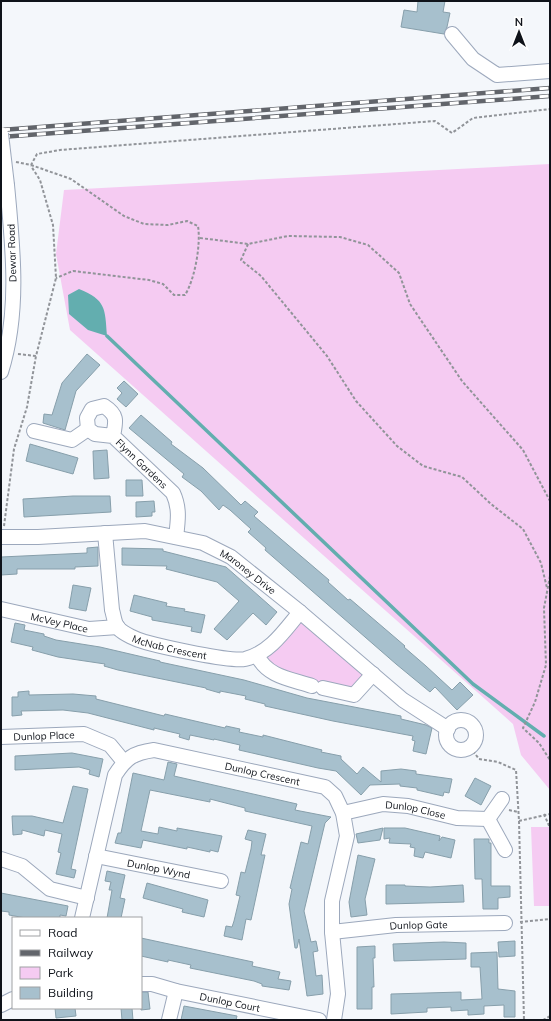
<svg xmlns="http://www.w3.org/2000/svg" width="551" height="1021" viewBox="0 0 551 1021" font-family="Mulish,sans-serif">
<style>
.green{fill:#f5cbf2}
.water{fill:#63aeaf}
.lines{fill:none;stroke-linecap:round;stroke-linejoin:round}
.stream{stroke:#63aeaf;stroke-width:3.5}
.building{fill:#a7c0cd;stroke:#879fab}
.minor-casing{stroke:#9ca8bc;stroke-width:16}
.path{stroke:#919499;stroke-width:2;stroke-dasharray:3 2;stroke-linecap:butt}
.minor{stroke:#fff;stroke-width:14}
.rail-casing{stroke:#62656b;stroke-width:4.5}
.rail{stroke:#fff;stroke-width:3;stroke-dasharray:9;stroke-linecap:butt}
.minor-bridge-casing{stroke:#9ca8bc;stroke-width:16;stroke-linecap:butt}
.minor-bridge{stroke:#fff;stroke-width:14}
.labels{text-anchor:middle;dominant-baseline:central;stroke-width:3;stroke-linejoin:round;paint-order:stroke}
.street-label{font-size:10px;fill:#0f131a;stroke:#fff}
</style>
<rect width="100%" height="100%" fill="#f4f7fb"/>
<path class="green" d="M 550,164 L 550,790 L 521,755 L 513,724 L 70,330 L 56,254 L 64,190 Z
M 300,614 L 370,674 L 353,693 L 316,685 L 261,661 Z
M 531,827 L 550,827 L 550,906 L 534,906 Z"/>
<path class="water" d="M 79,289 C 106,300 105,308 107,336 L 88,330 L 69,314 L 68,295 Z"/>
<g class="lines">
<path class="stream" d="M 107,336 L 473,684 L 544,736"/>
</g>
<path class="building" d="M 418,1 L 445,1 L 443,12 L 450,13 L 447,27 L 444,34 L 401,27 L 404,10 L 417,12 Z
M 87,354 L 100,365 L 76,391 L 65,430 L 43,423 L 44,414 L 52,415 L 62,383 Z
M 124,381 L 138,394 L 126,407 L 117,399 L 122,393 L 117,388 Z
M 141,415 L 172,442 L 171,444 L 203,468 L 241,505 L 245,501 L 258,512 L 254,516 L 329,580 L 328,582 L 348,600 L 350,599 L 405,646 L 404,647 L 426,666 L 452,690 L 460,682 L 473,695 L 457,710 L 435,687 L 430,692 L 396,664 L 265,550 L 266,548 L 248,532 L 251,529 L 230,510 L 223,505 L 219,510 L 201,491 L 182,477 L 184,474 L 129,428 Z
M 30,444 L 78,458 L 73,474 L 26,461 Z
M 107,450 L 109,478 L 94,479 L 93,451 Z
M 126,480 L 142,480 L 143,496 L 126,496 Z
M 73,496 L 110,496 L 111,512 L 24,517 L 23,499 Z
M 154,501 L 155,512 L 152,512 L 152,516 L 136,517 L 136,502 Z
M 98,547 L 98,566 L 75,567 L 75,569 L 17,569 L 17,574 L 1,575 L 1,557 L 87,553 L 87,548 Z
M 122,548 L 163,549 L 163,551 L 226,567 L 277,612 L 266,625 L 253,613 L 227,640 L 214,629 L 239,601 L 217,582 L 166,569 L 167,566 L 122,565 Z
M 73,585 L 91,588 L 86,611 L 69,608 Z
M 134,595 L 167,603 L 166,606 L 185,609 L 184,611 L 205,615 L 201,633 L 191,631 L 192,627 L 152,620 L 152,617 L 130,611 Z
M 15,623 L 25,625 L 24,630 L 44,634 L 44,636 L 56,640 L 100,647 L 160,661 L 160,662 L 244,680 L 307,698 L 401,716 L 401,719 L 426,725 L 432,728 L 426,754 L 413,751 L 415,741 L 412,740 L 413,736 L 333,721 L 265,706 L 265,704 L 245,699 L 246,696 L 220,691 L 220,693 L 206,689 L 206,688 L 118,670 L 104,666 L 105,664 L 58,657 L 32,650 L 33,647 L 11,642 Z
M 29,691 L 29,695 L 73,694 L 96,696 L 96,699 L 164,716 L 165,714 L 225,728 L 226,726 L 240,729 L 239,732 L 263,737 L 263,735 L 322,750 L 321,752 L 341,756 L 341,759 L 357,774 L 363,767 L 381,782 L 381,771 L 401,769 L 416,771 L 416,774 L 452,779 L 449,793 L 444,792 L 443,796 L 417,790 L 417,788 L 400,786 L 400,784 L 370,785 L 361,795 L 336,771 L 318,768 L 239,750 L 240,745 L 214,739 L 214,740 L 190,735 L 189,740 L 179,737 L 180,734 L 154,728 L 154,730 L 88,713 L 63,710 L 21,711 L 22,715 L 12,716 L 12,697 L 18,697 L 18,692 Z
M 72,753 L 103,759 L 99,777 L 89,774 L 90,770 L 79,767 L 15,770 L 15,756 Z
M 168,762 L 177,764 L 174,776 L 297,804 L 295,810 L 331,817 L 325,823 L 304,911 L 311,942 L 316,941 L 318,951 L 313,952 L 316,976 L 322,975 L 323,994 L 307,996 L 299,939 L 297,948 L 295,948 L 289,904 L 292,889 L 290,888 L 301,842 L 308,844 L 312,826 L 245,811 L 245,808 L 210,799 L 210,802 L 150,790 L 141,831 L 158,834 L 159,827 L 177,831 L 177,828 L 222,836 L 218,852 L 210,850 L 210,852 L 187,847 L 187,849 L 143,840 L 141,848 L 115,843 L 118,833 L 121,833 L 133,773 L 164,780 Z
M 475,778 L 491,786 L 481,805 L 465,796 Z
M 73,786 L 88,789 L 71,869 L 76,870 L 74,878 L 56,874 L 61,853 L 58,852 L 62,834 L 45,830 L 44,836 L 22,830 L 22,834 L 13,835 L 12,816 L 32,816 L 63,823 Z
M 383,828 L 380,840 L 358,843 L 356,834 Z
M 384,828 L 405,828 L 440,836 L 439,841 L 442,837 L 455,840 L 451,858 L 425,852 L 423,858 L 414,856 L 415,848 L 410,847 L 411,844 L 389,843 L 390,838 L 384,839 Z
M 248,830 L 266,834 L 261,855 L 265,855 L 251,920 L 246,919 L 242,940 L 224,936 L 226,926 L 232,927 L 234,921 L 240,896 L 236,895 L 241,872 L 245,873 L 251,849 L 252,841 L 245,839 Z
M 474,839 L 489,839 L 489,843 L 491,843 L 491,886 L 510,886 L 510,897 L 498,898 L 498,909 L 483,909 L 482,879 L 475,879 Z
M 358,855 L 375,859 L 365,899 L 367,915 L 351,917 L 349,902 Z
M 107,871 L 125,875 L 120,898 L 125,899 L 121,918 L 107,918 L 112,890 L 109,890 L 111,882 L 105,881 Z
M 147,883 L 208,900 L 204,917 L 182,912 L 183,909 L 143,898 Z
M 386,885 L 405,885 L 405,886 L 430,887 L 463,885 L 464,902 L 386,904 Z
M 1,893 L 68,906 L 66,916 L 60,915 L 60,918 L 26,918 L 9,915 L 9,912 L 1,911 Z
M 141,938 L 253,962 L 252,966 L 280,972 L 278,979 L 291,981 L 289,990 L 262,986 L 262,984 L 254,981 L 190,968 L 191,965 L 168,960 L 168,962 L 141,956 Z
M 515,941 L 515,956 L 499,957 L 498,942 Z
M 444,942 L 466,943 L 466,959 L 394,961 L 393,944 Z
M 375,946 L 375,958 L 373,958 L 374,987 L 372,987 L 372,1009 L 357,1009 L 357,947 Z
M 497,952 L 498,989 L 515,991 L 515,1017 L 504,1017 L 504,1005 L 484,1006 L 484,1014 L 468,1015 L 468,1010 L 451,1011 L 451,1007 L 427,1008 L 427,1012 L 391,1014 L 391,994 L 461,992 L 461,1000 L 482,999 L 480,967 L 471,967 L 471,953 Z
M 141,992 L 148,992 L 150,1009 L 141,1010 Z
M 184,1006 L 237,1016 L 236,1020 L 181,1020 Z
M 55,1008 L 75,1008 L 76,1016 L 56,1018 Z
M 121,1008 L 132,1008 L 133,1020 L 122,1020 Z"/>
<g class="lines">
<defs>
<g id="minor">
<path d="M 452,34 L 473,59 L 497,75 L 550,71"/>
<path d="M 1,372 C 20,312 13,248 7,185"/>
<path d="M 34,431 L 72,440 L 88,429"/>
<path id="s1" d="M 113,436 L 95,434 L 88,429 L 87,418 L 92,409 L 104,406 C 118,415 116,421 113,436 L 173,493 C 180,508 178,521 176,537"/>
<path id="s2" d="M 105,533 L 112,610 C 114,616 114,623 118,628 C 124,634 137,640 145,642 C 163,647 230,662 245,659 C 270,653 285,630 300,612"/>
<path id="s3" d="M 1,537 L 38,537 L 145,531 L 203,543 L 231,557 L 300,612 L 403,700 L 448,729"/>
<path id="s4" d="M 1,609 L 89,629 L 118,627"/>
<path d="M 257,655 C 267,677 291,679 312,686"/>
<path d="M 323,688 L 354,695 L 373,674"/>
<circle cx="461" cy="735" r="15"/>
<path id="s5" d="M 1,737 L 84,734 L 110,745 L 124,762"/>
<path id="s6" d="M 343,813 L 383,804 L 408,806 L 457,818 L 488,819"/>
<path d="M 488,819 L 505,850"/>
<path d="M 488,819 L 502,799"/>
<path id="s7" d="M 96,856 L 221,881"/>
<path d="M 1,859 L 22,866 L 50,889 L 87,898"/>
<path id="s8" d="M 82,918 L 115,775 C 126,758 133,753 154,750 L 325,787 L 335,796 L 343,813 L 347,836 L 332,901 L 332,932 L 338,994 L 334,1020"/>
<path id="s9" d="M 332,932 L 396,925 L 505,923"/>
<path id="s10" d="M 141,984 L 152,984 L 176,991 L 319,1020"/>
<path d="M 1,1005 L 13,999"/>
<path d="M 169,1020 L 176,991"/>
</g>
</defs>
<use href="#minor" class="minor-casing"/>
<path class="path" d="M 16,162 L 31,165 L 37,154 L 60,150 L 435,121 L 452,133 L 473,118 L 550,109
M 31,165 L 71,179 L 124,216 L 144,224 L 168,225 L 187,221 L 198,226 C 201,244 195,279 185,295 L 174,295 L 163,284 L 149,280 L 73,271 L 56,278
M 200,238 L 248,244 L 288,236 L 340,237 L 368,245 L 399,273 L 410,304 L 462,381 L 523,450 L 550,501
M 248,244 L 241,260 L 261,276 L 327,356 L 356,401 L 397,446 L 423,466 L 462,477 L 491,504 L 523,529 L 541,563 L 547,588
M 18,354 L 36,356 L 56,278 L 53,225 L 40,180 L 31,166
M 4,526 L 14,449 L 27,407 L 36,356
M 550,576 L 544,608 L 546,665 L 535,702 L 523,728 L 539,743 L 550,760
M 470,747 L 479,759 L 498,762 L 516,770 L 519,821 L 524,1020
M 509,810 L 518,812
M 544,814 L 550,828
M 519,821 L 550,814
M 520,922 L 550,919
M 543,1020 L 550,1016"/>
<use href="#minor" class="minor"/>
<defs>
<path id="rail" d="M 1,130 L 550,88
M 1,137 L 550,96"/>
</defs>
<use href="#rail" class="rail-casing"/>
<use href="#rail" class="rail"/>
<defs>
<path id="minor-bridge" d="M 1,134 L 7,185"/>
</defs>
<use href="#minor-bridge" class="minor-bridge-casing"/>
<use href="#minor-bridge" class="minor-bridge"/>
</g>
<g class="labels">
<g class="street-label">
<text transform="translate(12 253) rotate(-92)">Dewar Road</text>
<text stroke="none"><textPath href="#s1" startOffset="135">Flynn Gardens</textPath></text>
<text stroke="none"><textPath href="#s3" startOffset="257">Maroney Drive</textPath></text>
<text stroke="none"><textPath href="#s4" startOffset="60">McVey Place</textPath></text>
<text stroke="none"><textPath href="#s2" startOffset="152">McNab Crescent</textPath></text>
<text stroke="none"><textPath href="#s5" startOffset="43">Dunlop Place</textPath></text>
<text stroke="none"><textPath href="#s8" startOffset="306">Dunlop Crescent</textPath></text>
<text stroke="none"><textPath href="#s6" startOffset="74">Dunlop Close</textPath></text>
<text stroke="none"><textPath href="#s7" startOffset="64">Dunlop Wynd</textPath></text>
<text stroke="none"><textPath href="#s9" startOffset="87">Dunlop Gate</textPath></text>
<text stroke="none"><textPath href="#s10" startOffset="91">Dunlop Court</textPath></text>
</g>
</g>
<rect width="551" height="1021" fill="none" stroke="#0f131a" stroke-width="4"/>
<rect x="12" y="917" width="130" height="92" fill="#ffffff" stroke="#9fa1a3"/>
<rect x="20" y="930" width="20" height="6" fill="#ffffff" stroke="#9fa1a3"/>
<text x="48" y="937" font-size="12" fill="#0f131a">Road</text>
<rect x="20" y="950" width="20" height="6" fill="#62656b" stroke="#9fa1a3"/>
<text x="48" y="957" font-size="12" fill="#0f131a">Railway</text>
<rect x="20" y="967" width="20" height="12" fill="#f5cbf2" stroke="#9fa1a3"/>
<text x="48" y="977" font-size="12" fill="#0f131a">Park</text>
<rect x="20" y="987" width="20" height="12" fill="#a7c0cd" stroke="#9fa1a3"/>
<text x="48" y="997" font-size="12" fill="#0f131a">Building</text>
<g transform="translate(519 32)" stroke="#ffffff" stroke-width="3" paint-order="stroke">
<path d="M0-3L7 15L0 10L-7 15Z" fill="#0f131a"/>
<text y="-6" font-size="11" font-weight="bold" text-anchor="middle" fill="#0f131a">N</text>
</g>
</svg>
